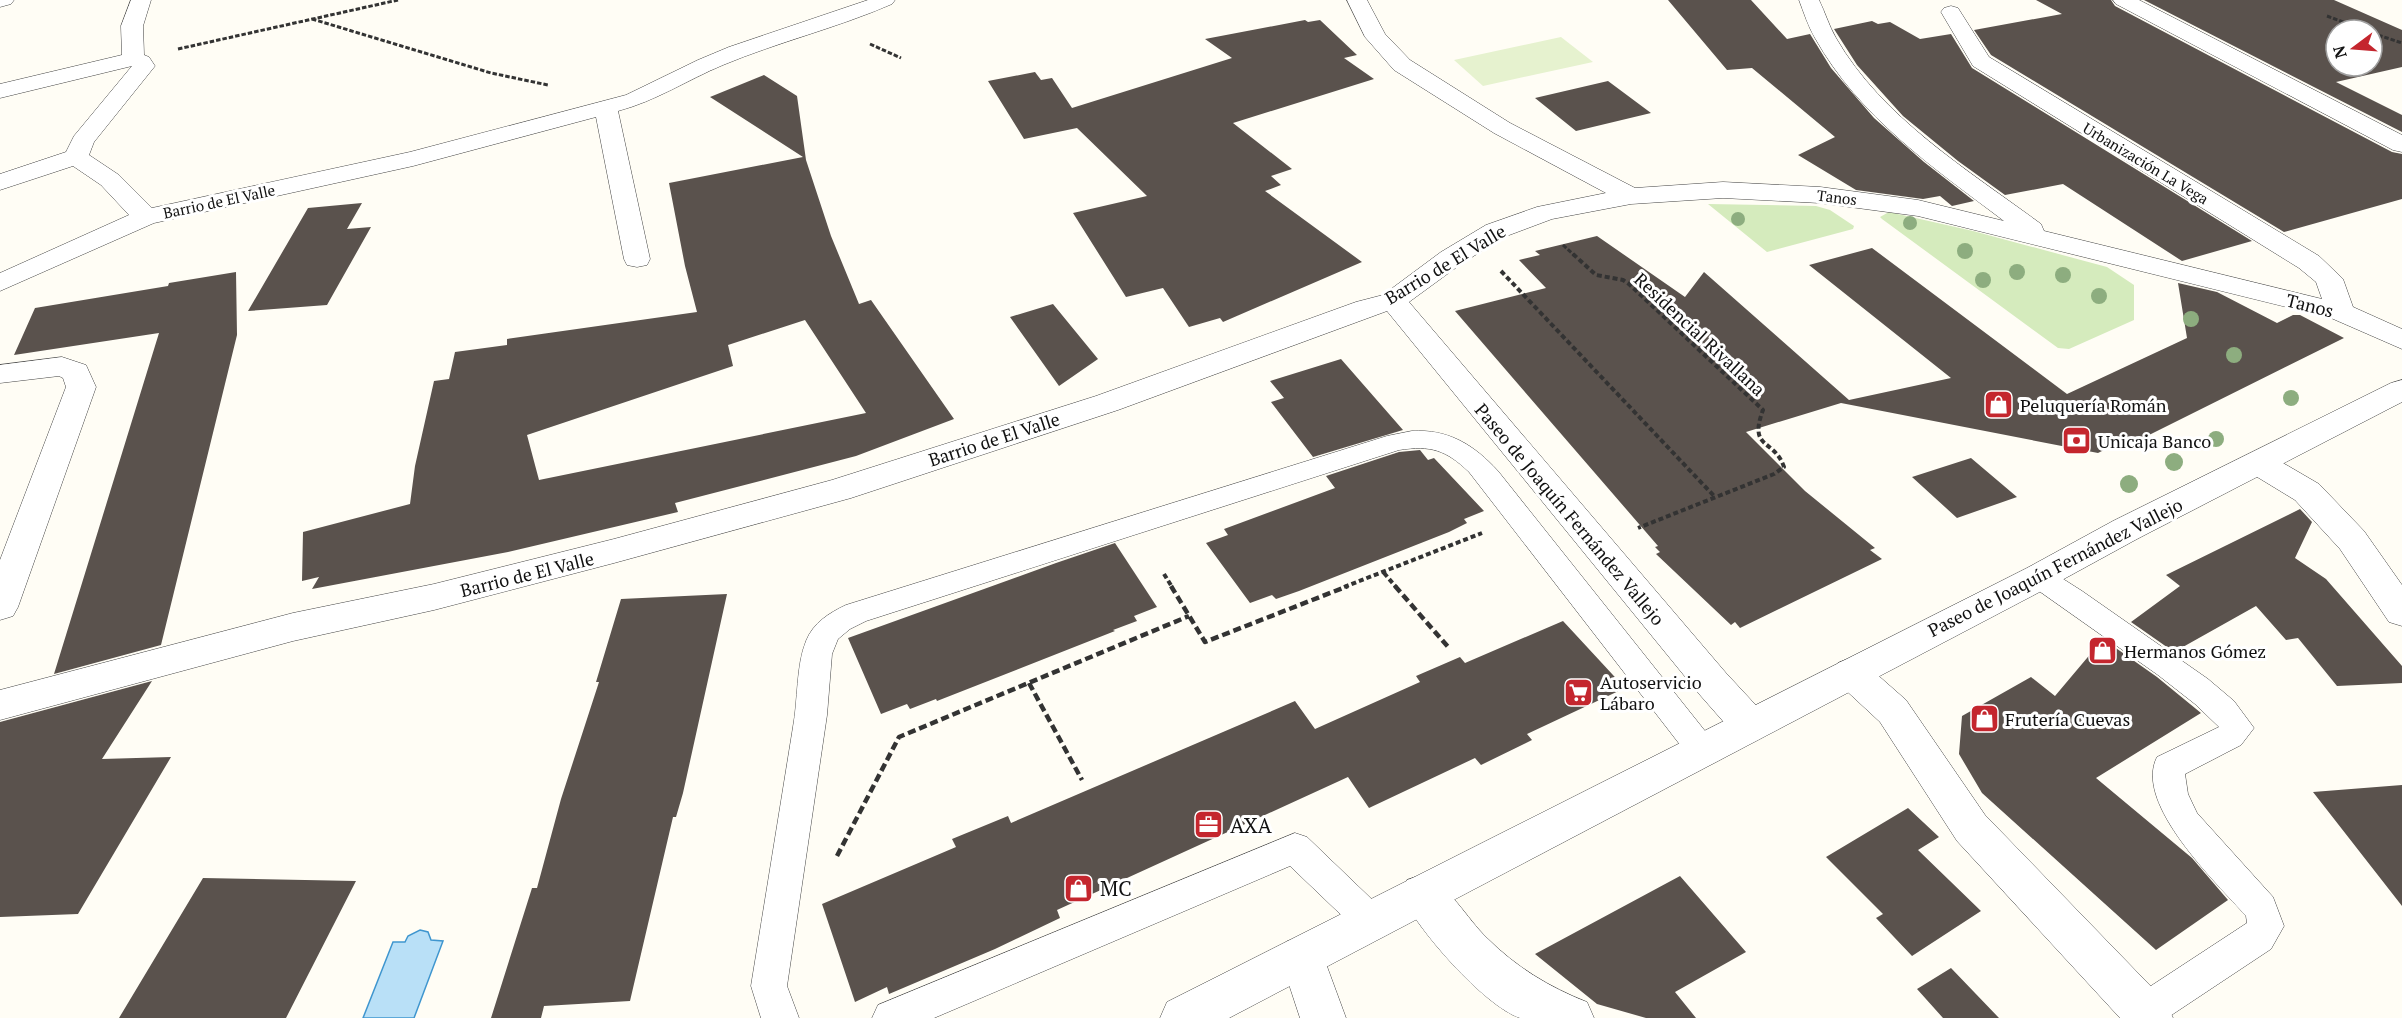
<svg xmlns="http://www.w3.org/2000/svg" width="2402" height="1018" viewBox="0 0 2402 1018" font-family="'PT Serif',serif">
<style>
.green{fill:#d5ebbd}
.pitch{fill:#e6f2cf}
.water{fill:#b9e0f7;stroke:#3f96cf;stroke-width:1.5}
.building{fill:#5a524d;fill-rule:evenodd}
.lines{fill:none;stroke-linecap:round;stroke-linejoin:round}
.service-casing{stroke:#444;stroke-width:1}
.minor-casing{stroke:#444;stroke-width:1}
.tertiary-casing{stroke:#444;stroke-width:1}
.path-far2{stroke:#333;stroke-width:3;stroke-dasharray:4.5 2;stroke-linecap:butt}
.path-far1{stroke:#333;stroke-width:4;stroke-dasharray:5 3;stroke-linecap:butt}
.path{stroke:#333;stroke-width:4.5;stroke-dasharray:8 4;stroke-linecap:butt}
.service{fill:#fff;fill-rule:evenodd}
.minor{fill:#fff;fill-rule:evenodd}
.tertiary{fill:#fff;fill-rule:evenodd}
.tree{fill:#8dad7f}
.labels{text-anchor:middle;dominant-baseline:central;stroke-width:6;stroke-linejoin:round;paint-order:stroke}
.far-street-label{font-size:15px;fill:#111;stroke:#fff}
.street-label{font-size:18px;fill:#111;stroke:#fff}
.poi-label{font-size:18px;fill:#111;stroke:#fff;text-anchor:start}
.near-poi-label{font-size:21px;fill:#111;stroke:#fff;text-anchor:start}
</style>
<rect width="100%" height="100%" fill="#fffdf5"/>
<path class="green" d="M 1708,204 L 1816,206 L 1830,210 L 1854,226 L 1853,229 L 1767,252 Z
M 1889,212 L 1973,231 L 2107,267 L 2134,285 L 2134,320 L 2069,349 L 2058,348 L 1882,219 L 1880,217 Z"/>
<path class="pitch" d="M 1561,37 L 1593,62 L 1483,86 L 1454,60 Z"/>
<path class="water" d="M 420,930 L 428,932 L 431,940 L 443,941 L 414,1018 L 363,1018 L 393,942 L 405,942 L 408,936 Z"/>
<path class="building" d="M 1668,0 L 1751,0 L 1787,39 L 1810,34 L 1831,68 L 1874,118 L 1924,162 L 1974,201 L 1952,206 L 1940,196 L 1923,199 L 1856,190 L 1798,155 L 1835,137 L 1752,68 L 1727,70 Z
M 2036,0 L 2111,0 L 2115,6 L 2392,152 L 2402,154 L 2402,199 L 2284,232 L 1991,55 L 1974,30 L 2062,14 Z
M 2144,0 L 2334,0 L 2402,30 L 2402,67 L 2336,82 L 2402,115 L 2402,132 ZM 2336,30 L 2372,30 L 2372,66 L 2336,66 Z
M 1305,20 L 1308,22 L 1320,20 L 1357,55 L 1344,58 L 1374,79 L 1233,123 L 1292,169 L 1271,176 L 1281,185 L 1265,191 L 1362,262 L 1223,322 L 1220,318 L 1189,327 L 1163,288 L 1126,297 L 1073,213 L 1147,196 L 1077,128 L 1024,139 L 988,81 L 1035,72 L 1041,80 L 1052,78 L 1072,108 L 1232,58 L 1205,39 Z
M 1872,21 L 1878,24 L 1890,22 L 1920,39 L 1951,34 L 1972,68 L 2252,241 L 2182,261 L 2063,184 L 2005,195 L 1958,161 L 1903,116 L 1857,65 L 1834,29 Z
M 764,75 L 797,96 L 806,160 L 831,236 L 859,304 L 871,300 L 954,419 L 856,456 L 675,503 L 678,512 L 508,552 L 312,589 L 319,577 L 302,581 L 303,532 L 410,504 L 415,466 L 434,381 L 449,379 L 455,352 L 507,345 L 507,339 L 697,312 L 685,266 L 669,183 L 803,157 L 710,97 ZM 805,320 L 866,413 L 539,480 L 527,435 L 733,366 L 728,345 Z
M 1608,81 L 1651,113 L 1576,131 L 1535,98 Z
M 362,203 L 347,229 L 371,227 L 327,305 L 248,311 L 308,208 Z
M 1597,236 L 1685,297 L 1704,272 L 1849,400 L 1951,378 L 1809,265 L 1872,248 L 2067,394 L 2187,338 L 2178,283 L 2217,292 L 2277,323 L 2293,315 L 2300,315 L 2344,338 L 2121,449 L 2114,445 L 2098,453 L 1841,403 L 1746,432 L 1805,491 L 1875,548 L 1870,550 L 1882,559 L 1740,628 L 1735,622 L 1731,625 L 1656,554 L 1660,552 L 1655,547 L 1658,546 L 1455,311 L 1546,288 L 1519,260 L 1540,255 L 1535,251 Z
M 236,272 L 237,335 L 161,645 L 54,674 L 159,333 L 14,355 L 35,308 L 168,286 L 169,283 Z
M 1053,304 L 1098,359 L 1059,386 L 1010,317 Z
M 1341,359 L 1403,430 L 1313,457 L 1271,402 L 1284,398 L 1270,381 Z
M 1420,450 L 1428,460 L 1434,458 L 1484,511 L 1464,519 L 1467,523 L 1449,532 L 1299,591 L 1276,599 L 1272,595 L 1250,603 L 1206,543 L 1228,535 L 1224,529 L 1335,488 L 1326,476 L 1399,452 Z
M 1971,458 L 2017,497 L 1957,518 L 1912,477 Z
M 2300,509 L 2312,522 L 2295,558 L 2326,579 L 2402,666 L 2402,683 L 2337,686 L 2298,638 L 2286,640 L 2256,606 L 2174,652 L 2131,622 L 2180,586 L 2166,575 Z
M 1115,543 L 1157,607 L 1134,616 L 1137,621 L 1113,630 L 1115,631 L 937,701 L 936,699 L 910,709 L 907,704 L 881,714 L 848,638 L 1056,563 Z
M 727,594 L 683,793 L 676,817 L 673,817 L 630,1001 L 544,1006 L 541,1018 L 491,1018 L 532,888 L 537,888 L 561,799 L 599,682 L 596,682 L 621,599 Z
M 1563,621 L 1625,688 L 1527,734 L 1532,740 L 1481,765 L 1475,758 L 1369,808 L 1348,777 L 1057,910 L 1060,918 L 995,949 L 889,994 L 887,987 L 855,1002 L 822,904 L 956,847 L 952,839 L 1008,816 L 1011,823 L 1295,701 L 1315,729 L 1420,682 L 1416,676 L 1460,657 L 1465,663 Z
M 2103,639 L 2157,677 L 2201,713 L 2096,778 L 2192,858 L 2228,900 L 2156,950 L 1982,793 L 1959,754 L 1962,716 L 2031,677 L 2055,696 Z
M 152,681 L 102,759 L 171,757 L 78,914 L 0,917 L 0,722 Z
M 2402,785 L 2402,906 L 2313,792 Z
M 1908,808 L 1939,837 L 1918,850 L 1981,911 L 1912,956 L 1876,918 L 1883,914 L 1826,857 Z
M 1680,876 L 1746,952 L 1675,992 L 1696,1018 L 1646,1018 L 1597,1004 L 1535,954 Z
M 203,878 L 356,881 L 286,1018 L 119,1018 Z
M 1951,968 L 1999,1018 L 1943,1018 L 1917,989 Z"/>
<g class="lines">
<defs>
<path id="service" d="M 1412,431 C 1449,429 1474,445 1498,471 L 1713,741 L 1718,750 L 1713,759 L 1702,763 L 1691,759 L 1469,472 C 1446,450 1431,445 1399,450 L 866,621 L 850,629 L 838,639 L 832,654 L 827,715 L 787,986 L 799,1018 L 761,1018 L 751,986 C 765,900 779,814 793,727 C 798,701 796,665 806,641 C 813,623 829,613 846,605 L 1387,436 Z
M 2039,566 L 2049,570 L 2082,591 L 2208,679 L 2234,701 L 2254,728 L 2241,745 L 2185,774 L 2188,794 L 2197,813 L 2273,897 L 2284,926 L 2271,949 L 2167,1018 L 2128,1018 L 2125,1012 L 2131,999 L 2247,923 L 2246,916 C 2217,883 2133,804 2157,757 L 2219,727 L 2195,704 L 2158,675 L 2029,584 L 2025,577 L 2029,570 Z
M 1295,833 L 1307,837 L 1383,910 L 1389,921 L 1383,932 L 1371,937 L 1359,932 L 1290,866 L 934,1018 L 872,1018 L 878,1005 Z"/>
<path id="minor" d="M 0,0 L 14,0 L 11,4 L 0,7 Z
M 131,0 L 151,0 L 143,26 L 144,55 L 149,57 L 155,66 L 94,142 L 89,155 L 119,175 L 152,208 L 410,152 L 626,95 L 698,60 L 729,47 L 868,0 L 895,0 L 892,4 C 837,28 778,42 723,65 C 687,80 656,101 618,111 L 650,259 L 647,265 L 637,267 L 627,265 L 624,259 L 596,117 L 413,166 L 154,223 L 0,291 L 0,273 L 129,215 L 101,185 L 73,166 L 0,190 L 0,174 L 66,152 L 74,136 L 132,66 L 0,98 L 0,84 L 122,55 L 121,26 Z
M 1347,0 L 1367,0 L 1385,34 L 1410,60 L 1510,123 L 1635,188 L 1723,182 L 1820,187 L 1918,200 L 2004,221 C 1934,168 1859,117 1815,38 C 1808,26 1804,13 1799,0 L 1819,0 C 1825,12 1829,26 1836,38 C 1882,118 1968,170 2041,224 L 2044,231 L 2322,299 L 2316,282 L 2299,268 L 1973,66 L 1941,12 L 1944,8 L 1951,6 L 1958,8 L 1989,57 L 2319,256 L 2343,279 L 2353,307 L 2402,329 L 2402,349 L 2331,318 L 1918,216 L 1820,203 L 1723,198 L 1631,204 L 1552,219 L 1504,237 L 1461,264 L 1409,302 L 1726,673 L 1764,714 L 1769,725 L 1764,736 L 1750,741 L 1736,736 L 1700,695 L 1387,311 L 1118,410 L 851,498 L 614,563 L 434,610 L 293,641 L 0,720 L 0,690 L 293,613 L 434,584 L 614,539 L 832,480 L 1096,396 L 1356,302 L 1383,295 L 1441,252 L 1486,225 L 1537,207 L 1606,193 L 1494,133 L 1394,70 L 1365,37 Z
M 2113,0 L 2139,0 L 2402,135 L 2402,152 L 2393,150 L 2116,4 Z
M 62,357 L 86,365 L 96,387 L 18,607 L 13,616 L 0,620 L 0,560 L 66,387 L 63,378 L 59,376 L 0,383 L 0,365 Z
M 2260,453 L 2271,456 L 2319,484 L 2364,531 L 2402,585 L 2402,626 L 2389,622 L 2340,549 L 2295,500 L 2249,472 L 2244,464 L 2249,456 Z
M 1851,658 L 1864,663 L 1906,700 L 1985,815 L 2166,1002 L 2173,1018 L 2120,1018 L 1957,841 L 1880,722 L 1838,683 L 1833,673 L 1838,663 Z
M 1422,875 C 1450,885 1466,918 1487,938 C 1516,967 1549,987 1587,1002 L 1594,1018 C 1578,1018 1533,1018 1520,1018 C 1484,1006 1416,928 1401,894 L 1407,880 Z
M 1302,936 L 1318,942 L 1346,1018 L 1300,1018 L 1280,957 L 1286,942 Z"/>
<path id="tertiary" d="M 2402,380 L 2402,402 L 2137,539 L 2051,586 L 1229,1018 L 1160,1018 L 1167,1002 L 2027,568 L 2113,521 L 2391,383 Z"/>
</defs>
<use href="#service" class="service-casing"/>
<use href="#minor" class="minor-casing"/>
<use href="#tertiary" class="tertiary-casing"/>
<path class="path-far2" d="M 2327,16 L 2365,30
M 312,19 L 491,73 L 548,85
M 2372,33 L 2402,43
M 870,44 L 901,58
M 178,49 L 398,0
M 1563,245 L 1575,256"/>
<path class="path-far1" d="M 1573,254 L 1596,275 L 1623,280 L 1629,284 L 1763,410 C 1748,450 1774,438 1784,467 L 1774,474 L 1638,528
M 1501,271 L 1715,497
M 1384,573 L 1396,587
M 1164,574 L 1172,587
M 1344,587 L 1482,533"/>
<path class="path" d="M 1171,586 L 1205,642 L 1348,586
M 1395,586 L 1449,648
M 1029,683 L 1082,780
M 837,856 L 899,737 L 1189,616"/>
<use href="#service" class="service"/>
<use href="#minor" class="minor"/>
<use href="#tertiary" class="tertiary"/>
</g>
<g class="tree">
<circle cx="1738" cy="219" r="7"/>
<circle cx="1910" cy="223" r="7"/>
<circle cx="1965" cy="251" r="8"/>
<circle cx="2017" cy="272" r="8"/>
<circle cx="2063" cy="275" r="8"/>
<circle cx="1983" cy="280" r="8"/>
<circle cx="2099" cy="296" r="8"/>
<circle cx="2191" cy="319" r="8"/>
<circle cx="2234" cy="355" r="8"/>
<circle cx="2291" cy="398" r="8"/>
<circle cx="2216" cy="439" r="8"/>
<circle cx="2174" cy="462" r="9"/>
<circle cx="2129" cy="484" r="9"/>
</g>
<defs>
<symbol id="shop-square" viewBox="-11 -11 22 22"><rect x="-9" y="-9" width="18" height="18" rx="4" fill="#c4262e" stroke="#fff"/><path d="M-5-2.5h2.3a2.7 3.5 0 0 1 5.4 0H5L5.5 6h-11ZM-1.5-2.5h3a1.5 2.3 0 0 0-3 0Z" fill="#fff"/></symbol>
<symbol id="bank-square" viewBox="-11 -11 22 22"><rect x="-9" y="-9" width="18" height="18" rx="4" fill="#c4262e" stroke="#fff"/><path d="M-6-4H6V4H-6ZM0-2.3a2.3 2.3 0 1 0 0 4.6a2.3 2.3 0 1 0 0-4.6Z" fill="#fff"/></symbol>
<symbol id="supermarket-square" viewBox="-11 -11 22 22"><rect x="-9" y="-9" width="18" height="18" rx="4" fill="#c4262e" stroke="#fff"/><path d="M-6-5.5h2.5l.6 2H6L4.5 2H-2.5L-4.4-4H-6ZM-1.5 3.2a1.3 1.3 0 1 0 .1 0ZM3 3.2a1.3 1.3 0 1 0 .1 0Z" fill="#fff"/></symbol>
<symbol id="office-square" viewBox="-11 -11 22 22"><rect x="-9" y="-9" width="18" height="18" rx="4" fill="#c4262e" stroke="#fff"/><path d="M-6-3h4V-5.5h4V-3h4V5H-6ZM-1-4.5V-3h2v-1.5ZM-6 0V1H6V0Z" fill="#fff"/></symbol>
</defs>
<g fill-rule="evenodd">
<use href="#shop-square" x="1982" y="388" width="33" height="33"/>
<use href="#bank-square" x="2060" y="424" width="33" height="33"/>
<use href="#shop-square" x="2086" y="634" width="33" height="33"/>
<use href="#supermarket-square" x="1562" y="676" width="33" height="33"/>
<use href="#shop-square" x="1968" y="702" width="33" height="33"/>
<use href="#office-square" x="1192" y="808" width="33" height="33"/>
<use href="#shop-square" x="1062" y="872" width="33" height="33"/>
</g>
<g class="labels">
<g class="far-street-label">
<text transform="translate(2146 163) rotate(31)">Urbanización La Vega</text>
<text transform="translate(1837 197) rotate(7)">Tanos</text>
<text transform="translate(219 201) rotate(-12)">Barrio de El Valle</text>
</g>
<g class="street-label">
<text transform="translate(1445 264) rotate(-31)">Barrio de El Valle</text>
<text transform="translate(2310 305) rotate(14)">Tanos</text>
<text transform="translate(1700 334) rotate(43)">Residencial Rivallana</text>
<text transform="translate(994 439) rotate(-18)">Barrio de El Valle</text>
<text transform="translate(1570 514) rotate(50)">Paseo de Joaquín Fernández Vallejo</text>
<text transform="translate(2055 567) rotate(-27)">Paseo de Joaquín Fernández Vallejo</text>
<text transform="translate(527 574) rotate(-14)">Barrio de El Valle</text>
</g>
<g class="poi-label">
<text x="2020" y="405">Peluquería Román</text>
<text x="2098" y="441">Unicaja Banco</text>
<text x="2124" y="651">Hermanos Gómez</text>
<text x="1600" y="682">Autoservicio<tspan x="1600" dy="21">Lábaro</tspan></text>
<text x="2005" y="719">Frutería Cuevas</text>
</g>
<g class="near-poi-label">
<text x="1230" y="825">AXA</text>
<text x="1100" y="888">MC</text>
</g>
</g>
<g transform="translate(2354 48) rotate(254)"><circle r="28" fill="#ffffff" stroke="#a0a0a0" stroke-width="1.5"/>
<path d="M0-4.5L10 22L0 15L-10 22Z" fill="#c4262e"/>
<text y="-9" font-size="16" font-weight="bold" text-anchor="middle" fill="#111111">N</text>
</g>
</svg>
